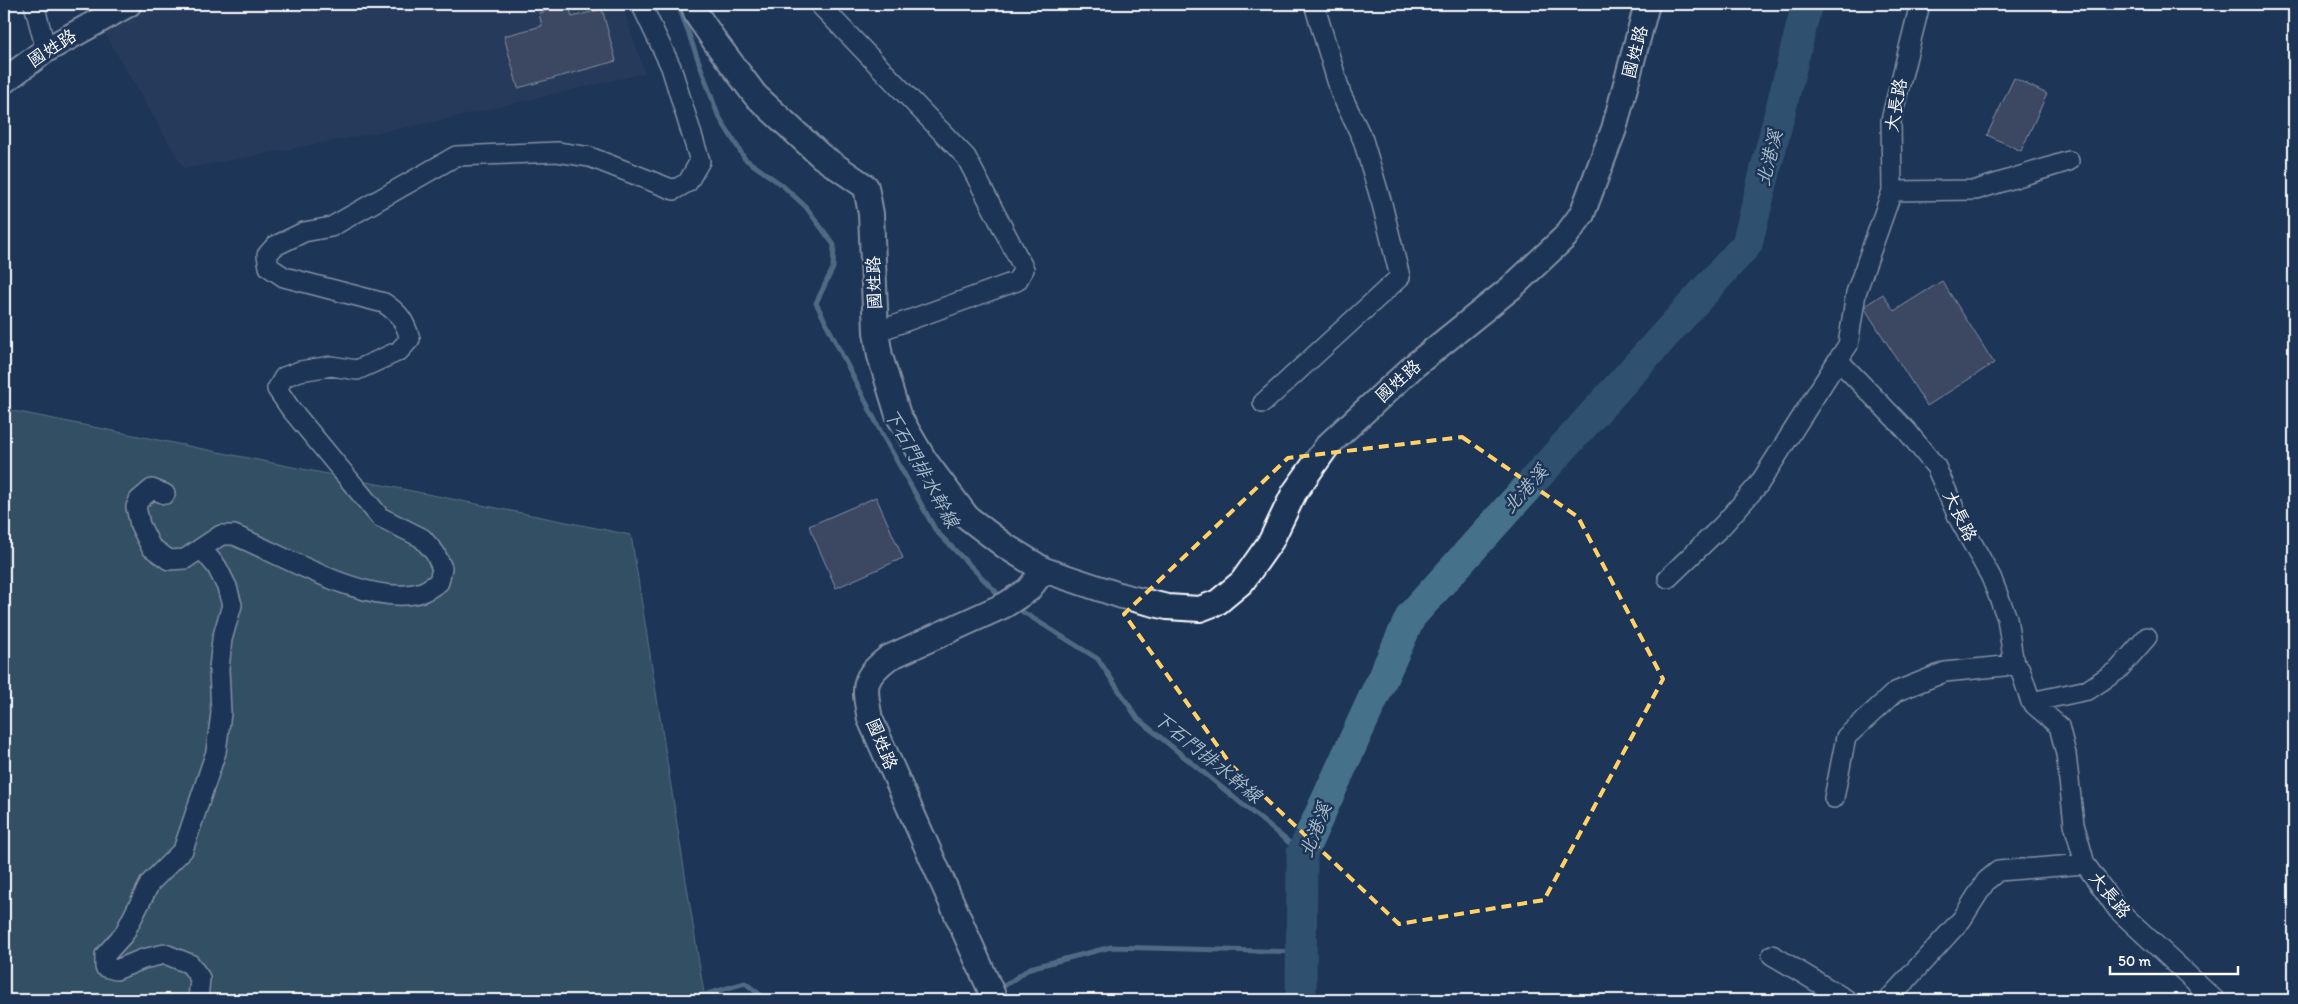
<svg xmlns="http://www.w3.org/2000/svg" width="2298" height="1004" viewBox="0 0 2298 1004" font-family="Itim,'LXGW WenKai TC',sans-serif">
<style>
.built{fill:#32425e}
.green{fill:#4f7071;stroke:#a7b8b8}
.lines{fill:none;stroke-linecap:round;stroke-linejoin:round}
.stream{stroke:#8faab9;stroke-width:5}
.river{stroke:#45718b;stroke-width:31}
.building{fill:#635f70;stroke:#fff}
.minor-casing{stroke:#fff;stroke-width:22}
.tertiary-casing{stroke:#fff;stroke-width:28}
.minor{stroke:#1d3557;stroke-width:19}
.tertiary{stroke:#1d3557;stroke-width:24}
.marked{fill:none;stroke:#ffd166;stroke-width:4;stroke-dasharray:10 6;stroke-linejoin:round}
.labels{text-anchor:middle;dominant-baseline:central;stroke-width:5;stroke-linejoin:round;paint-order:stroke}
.street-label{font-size:18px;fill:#fff;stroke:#1d3557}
.water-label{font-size:19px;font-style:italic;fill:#abbfcb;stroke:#1d3557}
</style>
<rect width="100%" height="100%" fill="#1d3557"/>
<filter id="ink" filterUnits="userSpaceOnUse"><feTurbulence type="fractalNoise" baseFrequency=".02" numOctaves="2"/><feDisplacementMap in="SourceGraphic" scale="10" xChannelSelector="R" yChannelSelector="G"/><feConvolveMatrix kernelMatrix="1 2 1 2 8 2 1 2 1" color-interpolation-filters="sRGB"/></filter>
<g filter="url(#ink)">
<path class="built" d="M 150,4 L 622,4 L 645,73 L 435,122 L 184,169 L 102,29 Z"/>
<path class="green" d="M 4,409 L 631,535 L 705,1000 L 4,1000 Z"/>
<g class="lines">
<path class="stream" d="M 678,4 L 718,115 L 745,159 L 782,185 L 806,207 L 834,245 L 833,268 L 816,303 L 882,434 L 936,531 L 1002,598
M 1015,607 L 1098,659 L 1138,719 L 1302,853
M 997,991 L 1030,968 L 1111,947 L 1301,952
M 687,1000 L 745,983 L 767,1000"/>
<path class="river" d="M 1301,1000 L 1302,853 L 1411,616 L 1747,244 L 1807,4"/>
</g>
<path class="building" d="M 569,5 L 572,17 L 602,9 L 616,61 L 518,88 L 504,36 L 542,26 L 539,13 Z
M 2014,78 L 2047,94 L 2021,151 L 1987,135 Z
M 1942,281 L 1994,363 L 1927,406 L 1865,309 L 1866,305 L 1883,294 L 1894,311 Z
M 876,497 L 903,558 L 836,588 L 809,526 Z"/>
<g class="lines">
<defs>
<path id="minor" d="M 34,4 L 46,50
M 819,4 L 966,157 L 1024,269 L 1017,281 L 876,332
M 1920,4 L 1891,120 L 1892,191 L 1856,293 L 1848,345 L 1838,360 L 1906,430 L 1936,467 L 1959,519 L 1991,577 L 2007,618 L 2014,665 L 2020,669 L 2031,702 L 2059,726 L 2066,754 L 2074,824 L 2085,864 L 2118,910 L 2215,1000
M 1892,191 L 1976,190 L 2069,161
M 1263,403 L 1400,277 L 1382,204 L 1363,140 L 1341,94 L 1314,4
M 165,494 L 152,489 L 139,500 L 136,507 L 140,525 L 151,547 L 169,560 L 185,559 L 221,535 L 234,535 C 283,555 371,609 422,592 C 428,590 434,585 439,582 L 442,568 L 435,553 L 422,538 L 380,517 L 290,408 L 277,389 L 284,377 L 300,371 L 331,366 L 357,370 L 399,351 L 410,339 C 405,321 399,313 384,303 L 284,277 L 269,267 L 267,255 L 275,246 L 304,232 L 331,227 L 456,156 L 557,152 L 590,157 L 674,190 L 688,182 L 700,161 L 671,67 L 641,4
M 1668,578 L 1723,525 L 1759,484 L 1838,360
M 2031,702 L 2088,690 L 2118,670 L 2147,637
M 1834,798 L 1846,737 L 1895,692 L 1945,672 L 2014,665
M 1772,955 L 1847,1000
M 198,1000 L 200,978 L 190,964 L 165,954 L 143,959 L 116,970 L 105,967 L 105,955 L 124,934 L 150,883 L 183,850 L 216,752 L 221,713 L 219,669 L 222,639 L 232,605 L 227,587 L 217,567 L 201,548
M 1888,1000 L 1962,919 L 1986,881 L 1998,871 L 2085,864"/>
<path id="tertiary" d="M 693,4 L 697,15 L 716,43 L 755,95 L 821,156 L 866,187 L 871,214 L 876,332 L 880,356 L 898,415 L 925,461 L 967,517 L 1005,546 L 1044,570 L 1122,596 L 1167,607 L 1200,609 L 1218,602 L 1242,582 L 1271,541 L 1294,493 L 1328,445 L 1415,365 L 1512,287 L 1565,237 L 1582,214 L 1614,129 L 1647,4
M 4,81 L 46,50 L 129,4
M 995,1000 L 870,719 C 864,687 861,679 888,658 L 1005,605 L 1028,590 L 1044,570"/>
</defs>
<use href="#minor" class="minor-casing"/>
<use href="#tertiary" class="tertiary-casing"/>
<use href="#minor" class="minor"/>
<use href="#tertiary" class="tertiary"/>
</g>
</g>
<path d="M0 0H2298V1004H0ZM 1462,437 L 1578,517 L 1663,679 L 1544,900 L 1399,924 L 1231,765 L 1124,614 L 1288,458 Z" fill="#1d3557" fill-opacity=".55" fill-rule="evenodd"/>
<path class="marked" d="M 1462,437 L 1578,517 L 1663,679 L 1544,900 L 1399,924 L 1231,765 L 1124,614 L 1288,458 Z"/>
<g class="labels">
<g class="street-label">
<text transform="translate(52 48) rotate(-33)">國姓路</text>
<text transform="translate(1635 52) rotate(-75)">國姓路</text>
<text transform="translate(1896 105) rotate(-80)">大長路</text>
<text transform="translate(874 283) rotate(-92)">國姓路</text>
<text transform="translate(1398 381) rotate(-42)">國姓路</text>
<text transform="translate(1960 516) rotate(64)">大長路</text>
<text transform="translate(882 744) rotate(68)">國姓路</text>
<text transform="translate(2110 895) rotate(51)">大長路</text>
</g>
<g class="water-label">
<text transform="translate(1769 158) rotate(-76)">北港溪</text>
<text transform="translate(922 468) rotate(61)">下石門排水幹線</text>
<text transform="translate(1525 489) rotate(-48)">北港溪</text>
<text transform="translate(1208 757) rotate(39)">下石門排水幹線</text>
<text transform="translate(1315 830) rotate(-69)">北港溪</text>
</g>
</g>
<rect width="2298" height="1004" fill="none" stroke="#1d3557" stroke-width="20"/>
<rect x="10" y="10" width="2278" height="984" fill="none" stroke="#fff" stroke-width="2" filter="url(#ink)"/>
<path d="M2110 966v8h128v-8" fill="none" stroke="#ffffff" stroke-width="2.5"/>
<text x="2118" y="966" font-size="15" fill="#ffffff" stroke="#1d3557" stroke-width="4" paint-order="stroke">50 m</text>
</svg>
